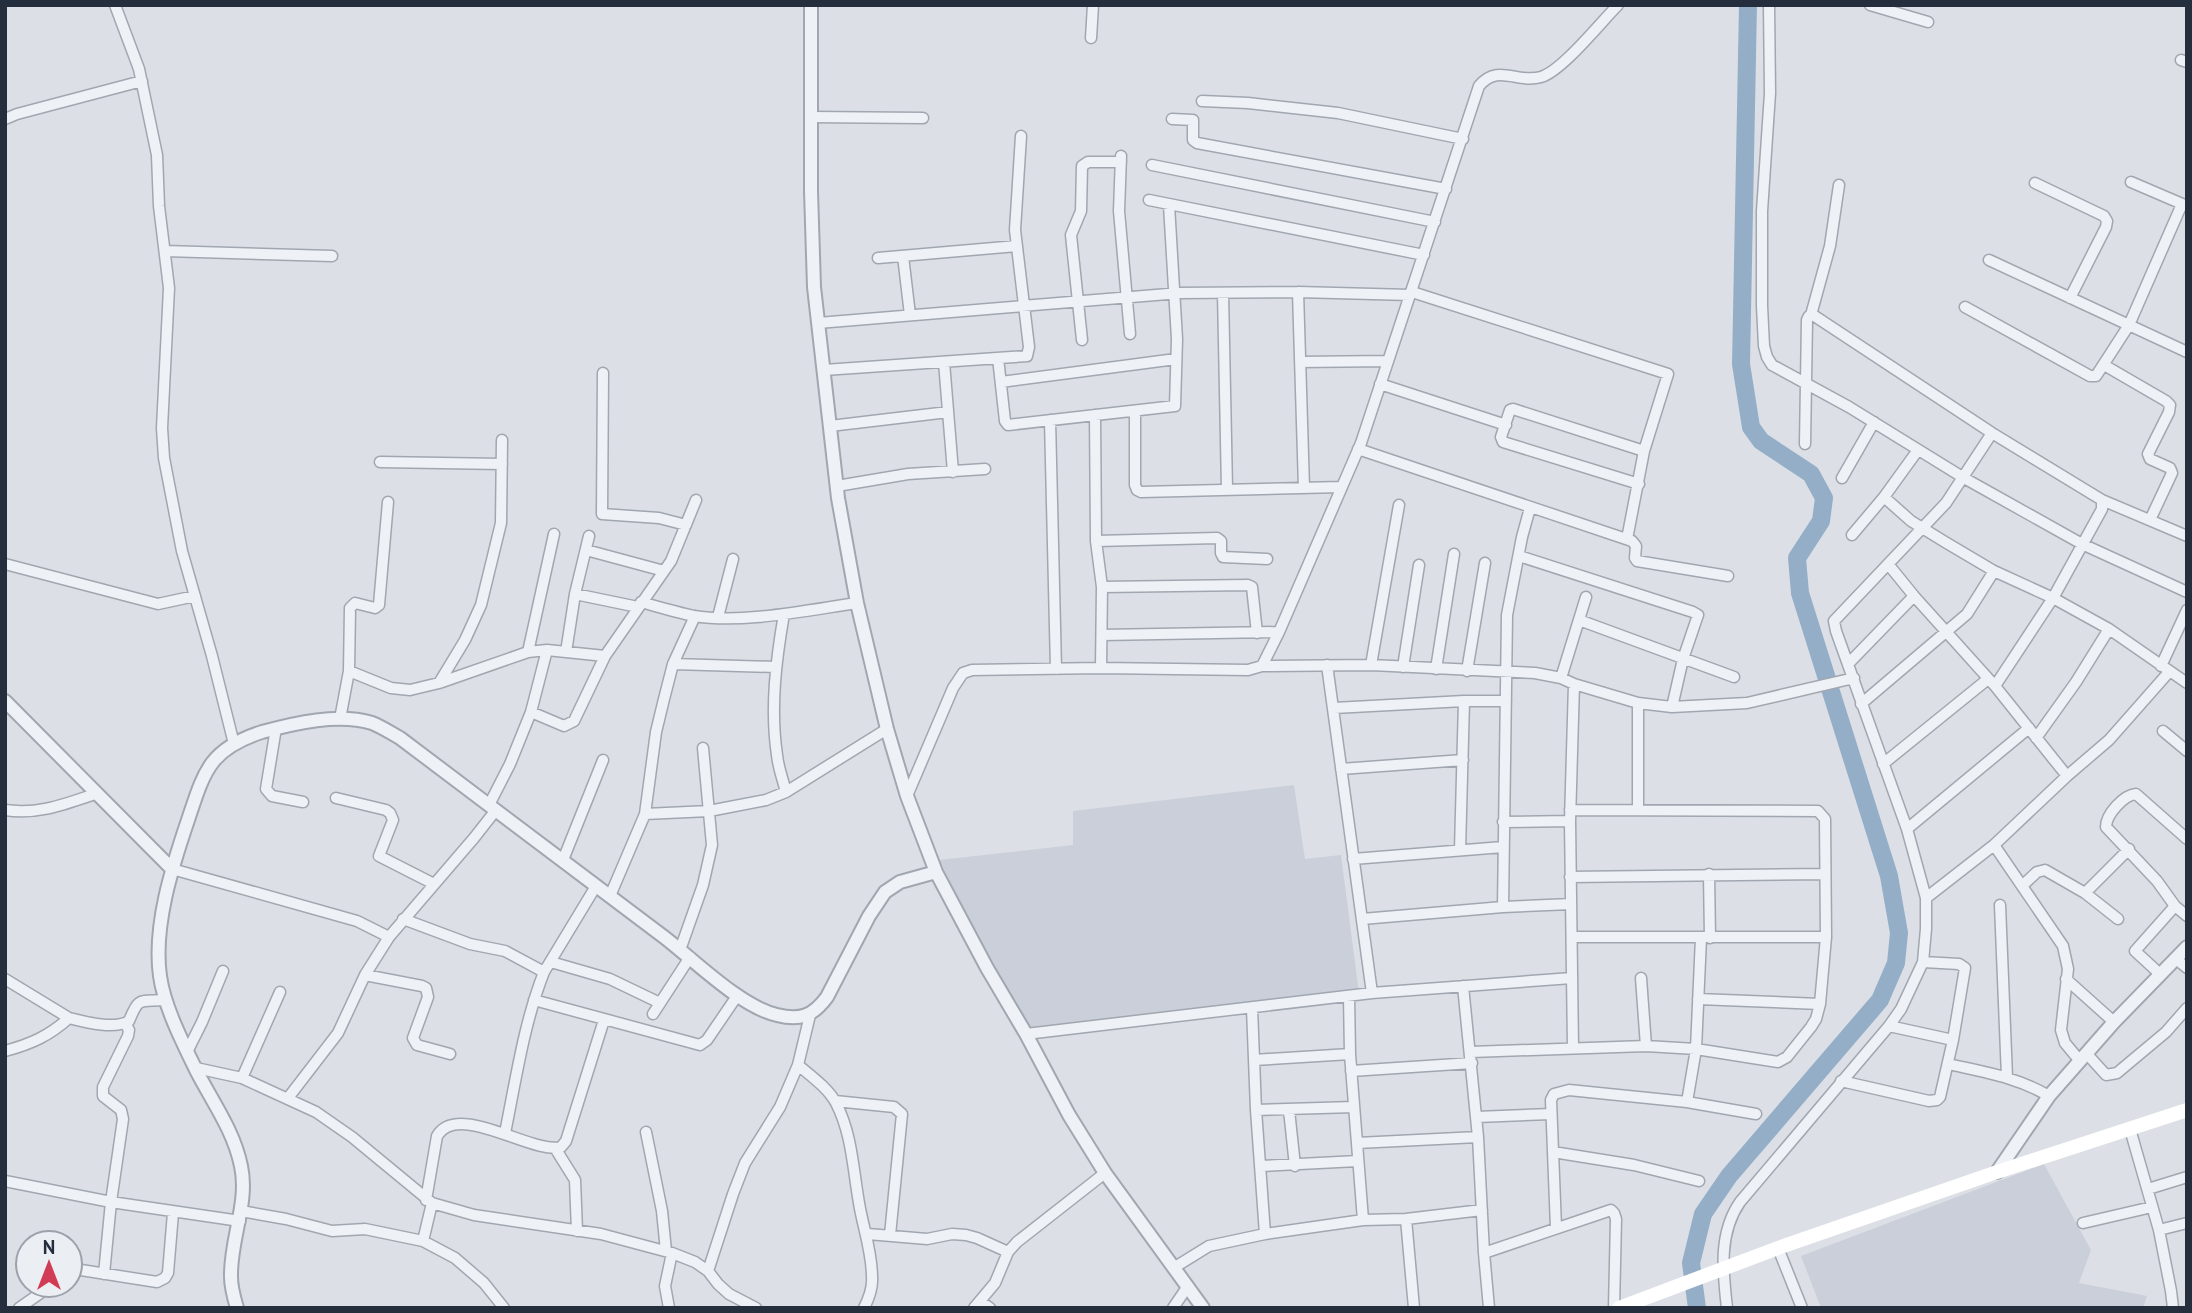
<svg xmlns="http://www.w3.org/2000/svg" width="2192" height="1313" viewBox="0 0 2192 1313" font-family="'PT Sans',sans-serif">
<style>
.built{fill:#cacfd9}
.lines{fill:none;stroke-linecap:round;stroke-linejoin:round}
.river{stroke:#95aec8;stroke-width:18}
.minor-casing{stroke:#a1a7b0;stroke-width:13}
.tertiary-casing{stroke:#a1a7b0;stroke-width:16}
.minor{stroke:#eef1f5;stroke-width:10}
.tertiary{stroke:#eef1f5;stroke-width:12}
.secondary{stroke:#fff;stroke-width:14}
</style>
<rect width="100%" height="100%" fill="#dce0e6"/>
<path class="built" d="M 1294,785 L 1305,859 L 1341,855 L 1359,993 L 1028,1032 L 939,860 L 1073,845 L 1073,811 Z
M 2044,1164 L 2091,1250 L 2079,1283 L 2147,1296 L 2143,1308 L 1821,1308 L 1801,1256 Z"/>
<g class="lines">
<path class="river" d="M 1697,1308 L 1691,1263 L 1703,1214 L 1729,1176 L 1880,1000 L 1896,963 L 1899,933 L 1889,876 L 1800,593 L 1797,558 L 1821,521 L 1824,498 L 1811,474 L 1761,441 L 1751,427 L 1741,364 L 1748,5"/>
<defs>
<path id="minor" d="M 115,5 L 139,69 L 157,155 L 159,206 L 169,288 L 162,428 L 164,458 L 182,551 L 212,656 L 234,744
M 1769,5 L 1770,93 L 1762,211 L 1762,306 L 1764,346 L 1767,357 L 1772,365 L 1849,407 L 1964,478 L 2082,544 L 2187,592
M 1870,5 L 1928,22
M 1091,38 L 1093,5
M 2181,60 L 2187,62
M 1202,101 L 1248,103 L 1338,113 L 1463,139
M 811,117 L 923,118
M 5,119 L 17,114 L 142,81
M 1172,119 L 1193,120 L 1193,140 L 1197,143 L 1446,189
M 1121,156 L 1119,211 L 1130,334
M 1152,165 L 1435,222
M 2131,182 L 2187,206
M 2035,183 L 2104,216 L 2107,221 L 2106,227 L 2070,298
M 1149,200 L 1424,255
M 165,251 L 332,256
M 903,256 L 910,315
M 878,258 L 1017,246
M 1989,260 L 2187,352
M 1298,292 L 1304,488
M 1412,292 L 1668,374 L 1644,451 L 1627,539
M 1223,293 L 1227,489
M 1965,307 L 2090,376 L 2096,376 L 2129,325 L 2182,204
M 1811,315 L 1830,246 L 1839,185
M 818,323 L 1180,293 L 1298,292 L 1410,295
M 1082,340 L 1071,235 L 1081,211 L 1082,166 L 1088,162 L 1121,162
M 998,358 L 1005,421 L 1008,425 L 1175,406 L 1177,339 L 1169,205
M 944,362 L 953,472
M 1300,362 L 1388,361
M 2104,365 L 2166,401 L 2170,405 L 2169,412 L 2148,454 L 2150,459 L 2170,468 L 2172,473 L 2150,520
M 824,370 L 1027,356 L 1029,347 L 1015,230 L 1021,136
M 603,373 L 602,514 L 659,518 L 686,525
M 1001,382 L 1176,359
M 1380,384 L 1506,425
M 1135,411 L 1135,485 L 1137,490 L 1141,492 L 1341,487
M 1095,415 L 1096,541 L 1102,587 L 1101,668
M 1050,420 L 1056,669
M 830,426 L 948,412
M 1805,444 L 1807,320 L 1809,316 L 1813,315 L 1992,433 L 2102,500 L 2102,509 L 2053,598 L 1995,686
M 1358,449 L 1632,541 L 1636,546 L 1635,558 L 1637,561 L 1728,576
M 380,462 L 502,464
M 1842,478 L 1874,422
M 1639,484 L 1503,442 L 1501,437 L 1510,410 L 1513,409 L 1644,451
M 837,486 L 908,474 L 985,469
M 1884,497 L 1911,521 L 1945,542 L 1994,571 L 2053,598 L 2109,629 L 2187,683
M 2102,500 L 2187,536
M 1852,535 L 1884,497 L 1918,450
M 1096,541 L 1217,538 L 1221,541 L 1221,553 L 1223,557 L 1267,559
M 586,550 L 664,571
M 1519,556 L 1693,612 L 1698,615 L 1683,659 L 1672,707
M 5,564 L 158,604 L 195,596
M 1888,564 L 1914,596 L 1995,686 L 2067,776
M 1102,587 L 1248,585 L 1252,587 L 1257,633
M 575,594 L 638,607
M 641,602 C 659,607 676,612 694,616 C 743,624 808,610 857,603
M 784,614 C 776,660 770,708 777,755 C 778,767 783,780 786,792
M 718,617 L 733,559
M 1579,620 L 1734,677
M 1102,635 L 1279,632
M 528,652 L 554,534
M 566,652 L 575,594 L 589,536
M 1849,663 L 1914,596
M 673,664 L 775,667
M 1327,665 L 1372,993
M 1371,665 L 1399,505
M 1262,666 L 1371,665 L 1535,673 L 1561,678 L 1574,684 L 1638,703 L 1672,707 L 1747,703 L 1854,678
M 2161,666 L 2187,610
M 1403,667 L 1419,565
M 1436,669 L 1454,554
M 349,671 L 391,688 L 410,690 L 439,683 L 528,652 L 547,650 L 605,656
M 1467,671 L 1485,563
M 1561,678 L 1586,597
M 439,683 L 465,640 L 481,605 L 501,523 L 502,440
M 1638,703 L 1638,810
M 1861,704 L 1967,614 L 1994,571
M 1334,708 L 1464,701 L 1506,701
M 531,712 L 564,726 L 574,721 L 605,656 L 671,561 L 696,500
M 340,719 L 349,671 L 350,608 L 355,603 L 375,608 L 379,605 L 388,502
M 276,728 L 266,789 L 272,796 L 303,802
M 2163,731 L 2187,751
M 2036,738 L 2076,682 L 2109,629
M 1883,764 L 1988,679
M 1341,769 L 1463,760
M 907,796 L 953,688 L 963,673 L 972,670 L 1101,668 L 1248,670 L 1262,666 L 1279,632 L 1361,443 L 1479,86 C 1498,63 1517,84 1541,77 C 1562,71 1601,22 1618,5
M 336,798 L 386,810 L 390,813 L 393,820 L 379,856 L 434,884
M 489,805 L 510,764 L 531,712 L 547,650
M 5,810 C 38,815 65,804 95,794
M 645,814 L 709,811 L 766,800 L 786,792 L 887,729
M 1503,822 L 1570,821
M 1907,829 L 2029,728
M 2187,839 L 2136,794 C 2124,795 2106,814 2106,827 L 2157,881 L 2175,906 L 2187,916
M 1994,845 L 2063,946 L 2068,969 L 2061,1030 L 2065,1043 L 2080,1061
M 1460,850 L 1464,701
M 1353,859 L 1503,847
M 563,860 L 603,760
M 172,869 L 357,921 L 389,937
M 1709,874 L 1710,938
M 1570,877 L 1825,874
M 2023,885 L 2037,872 L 2045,870 L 2085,893 L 2118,919
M 2085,893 L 2129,849
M 610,896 L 645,814 L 656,732 L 664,699 L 673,664 L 695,616
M 1926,898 L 1994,845 L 2067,776 L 2109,740 L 2169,672
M 2000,905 L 2007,1077
M 1503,907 L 1507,615 L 1522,537 L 1530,508
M 403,919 L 470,944 L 505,951 L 544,972
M 1362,919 L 1503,907 L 1571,904
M 1572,937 L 1826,937
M 680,950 L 703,885 L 712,845 L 703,748
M 2176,959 L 2187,968
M 551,962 L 610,979 L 660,1003
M 2160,974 L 2135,951 L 2175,906
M 365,975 L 422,986 L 426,988 L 428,997 L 413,1038 L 417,1045 L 450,1054
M 1641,978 L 1646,1046
M 5,979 L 69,1018 C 85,1022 114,1030 129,1021 C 139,996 139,1002 166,1000
M 2066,979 L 2114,1022
M 1463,986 L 1478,1137 L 1484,1253 L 1489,1308
M 1349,996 L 1350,1054 L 1363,1220
M 1698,999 L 1820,1004
M 534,1000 L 700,1045 L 707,1040 L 737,996
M 1252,1008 L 1256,1110 L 1265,1234
M 653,1014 L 690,957
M 1889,1026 L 1953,1040
M 1026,1034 L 1372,993 L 1572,978
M 1573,1048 L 1570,821 L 1574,684
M 188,1050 L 202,1022 L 223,971
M 5,1051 C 31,1044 49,1036 69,1018
M 1471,1052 L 1646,1046 L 1696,1049 L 1778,1062 L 1787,1057 L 1811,1027 L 1816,1019 L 1820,1004 L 1826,937 L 1825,819 L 1818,811 L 1570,810
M 2087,1054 L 2106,1075 L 2117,1073 L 2166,1032 L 2187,1008
M 1254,1060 L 1350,1054
M 1948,1064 C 1983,1072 2017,1077 2049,1096
M 798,1065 C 811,1076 828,1088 836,1103 C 852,1134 853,1169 859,1203 C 863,1228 872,1251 872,1277 C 873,1288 869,1298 864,1308
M 196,1068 L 242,1078 L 316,1112 L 352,1137 L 432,1203 L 474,1215 L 601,1234 L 672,1253 L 695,1262 L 708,1271 L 718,1284 L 729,1294 L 756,1308
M 1351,1071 L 1472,1063
M 242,1078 L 280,992
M 1841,1081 L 1929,1101 L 1937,1100 L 1940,1097 L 1953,1040 L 1965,968 L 1959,964 L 1923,962
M 288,1098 L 338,1033 L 365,975 L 389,937 L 474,838 L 496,810
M 835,1101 L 894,1107 L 902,1114 L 890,1235
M 1687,1102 L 1696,1049 L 1701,938
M 1256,1110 L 1354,1107
M 1289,1110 L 1295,1166
M 1477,1117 L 1551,1114
M 2130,1129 L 2159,1230 L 2171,1291 L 2173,1308
M 646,1132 L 662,1211 L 666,1251
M 505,1133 C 516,1079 524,1023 544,972 L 596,886
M 1357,1143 L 1478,1137
M 555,1148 L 575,1180 L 577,1231
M 1553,1152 L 1634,1165 L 1699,1181
M 1261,1166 L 1358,1161
M 5,1181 L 111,1202 L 240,1221
M 2148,1189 L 2187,1177
M 426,1200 L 437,1136 C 458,1101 533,1155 561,1147 L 566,1141 L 604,1020
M 241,1211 L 286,1219 L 332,1231 L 365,1229 L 423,1241 L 455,1258 L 484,1283 L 504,1308
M 1406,1219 L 1414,1308
M 2083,1223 L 2152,1207
M 1556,1228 L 1551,1100 L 1554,1094 L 1569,1090 L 1687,1102 L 1756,1114
M 2159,1230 L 2187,1223
M 868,1234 L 927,1239 L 952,1234 L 966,1235 L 977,1238 L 1008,1252
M 423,1241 L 432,1203
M 1778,1248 L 1802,1308
M 1484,1253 L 1611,1210 L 1614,1213 L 1616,1219 L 1614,1308
M 1175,1267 L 1209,1246 L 1265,1234 L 1363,1220 L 1406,1219 L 1482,1210
M 708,1271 L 733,1194 L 745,1163 L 780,1107 L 798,1065 L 810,1015
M 70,1273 L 81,1270 L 157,1282 L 165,1278 L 168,1273 L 173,1213
M 104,1274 L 111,1202 L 123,1119 L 121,1110 L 103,1096 L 103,1087 L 128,1036 L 129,1030 L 125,1023
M 980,1301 L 990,1308
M 19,1308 L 52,1285
M 669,1308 L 665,1286 L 672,1253
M 974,1308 L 995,1283 L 1008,1252 L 1017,1242 L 1105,1173
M 1173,1308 L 1188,1286
M 1727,1308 C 1723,1272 1718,1234 1740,1202 L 1889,1026 L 1901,1009 L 1923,962 L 1926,929 L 1926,898 L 1907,829 L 1836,631 L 1834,621 L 1946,503 L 1992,433"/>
<path id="tertiary" d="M 811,5 L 811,191 L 814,287 L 838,498 L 857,603 L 887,729 L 907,796 L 936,872 L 987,968 L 1026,1034 L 1069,1115 L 1105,1173 L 1203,1308
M 5,701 L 172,869
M 1997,1172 L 2049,1096 L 2114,1022 L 2187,947
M 237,1308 C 234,1298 231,1287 231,1277 C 230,1239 249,1203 241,1166 C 234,1131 212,1101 196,1070 C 183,1043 164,1006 160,976 C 153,926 172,867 188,820 C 204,772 209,749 262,732 C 295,723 338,713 372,723 C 382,727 391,733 400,738 C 488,804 576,870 664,937 C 694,960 741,1007 777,1015 C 800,1021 813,1016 827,997 L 869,916 L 885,892 L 900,882 L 936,872"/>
</defs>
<use href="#minor" class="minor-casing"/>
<use href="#tertiary" class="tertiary-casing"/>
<use href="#minor" class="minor"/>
<use href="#tertiary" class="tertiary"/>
<path class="secondary" d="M 1619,1308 L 1778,1248 L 1997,1172 L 2187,1110"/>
</g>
<rect width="2192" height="1313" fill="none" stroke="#252e3d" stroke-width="14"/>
<g transform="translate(49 1264)"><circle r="33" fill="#ebeff4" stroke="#9ca2ab" stroke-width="2"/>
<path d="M0-5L12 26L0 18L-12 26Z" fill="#d13b53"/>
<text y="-10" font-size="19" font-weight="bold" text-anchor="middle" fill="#252e3d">N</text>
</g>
</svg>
